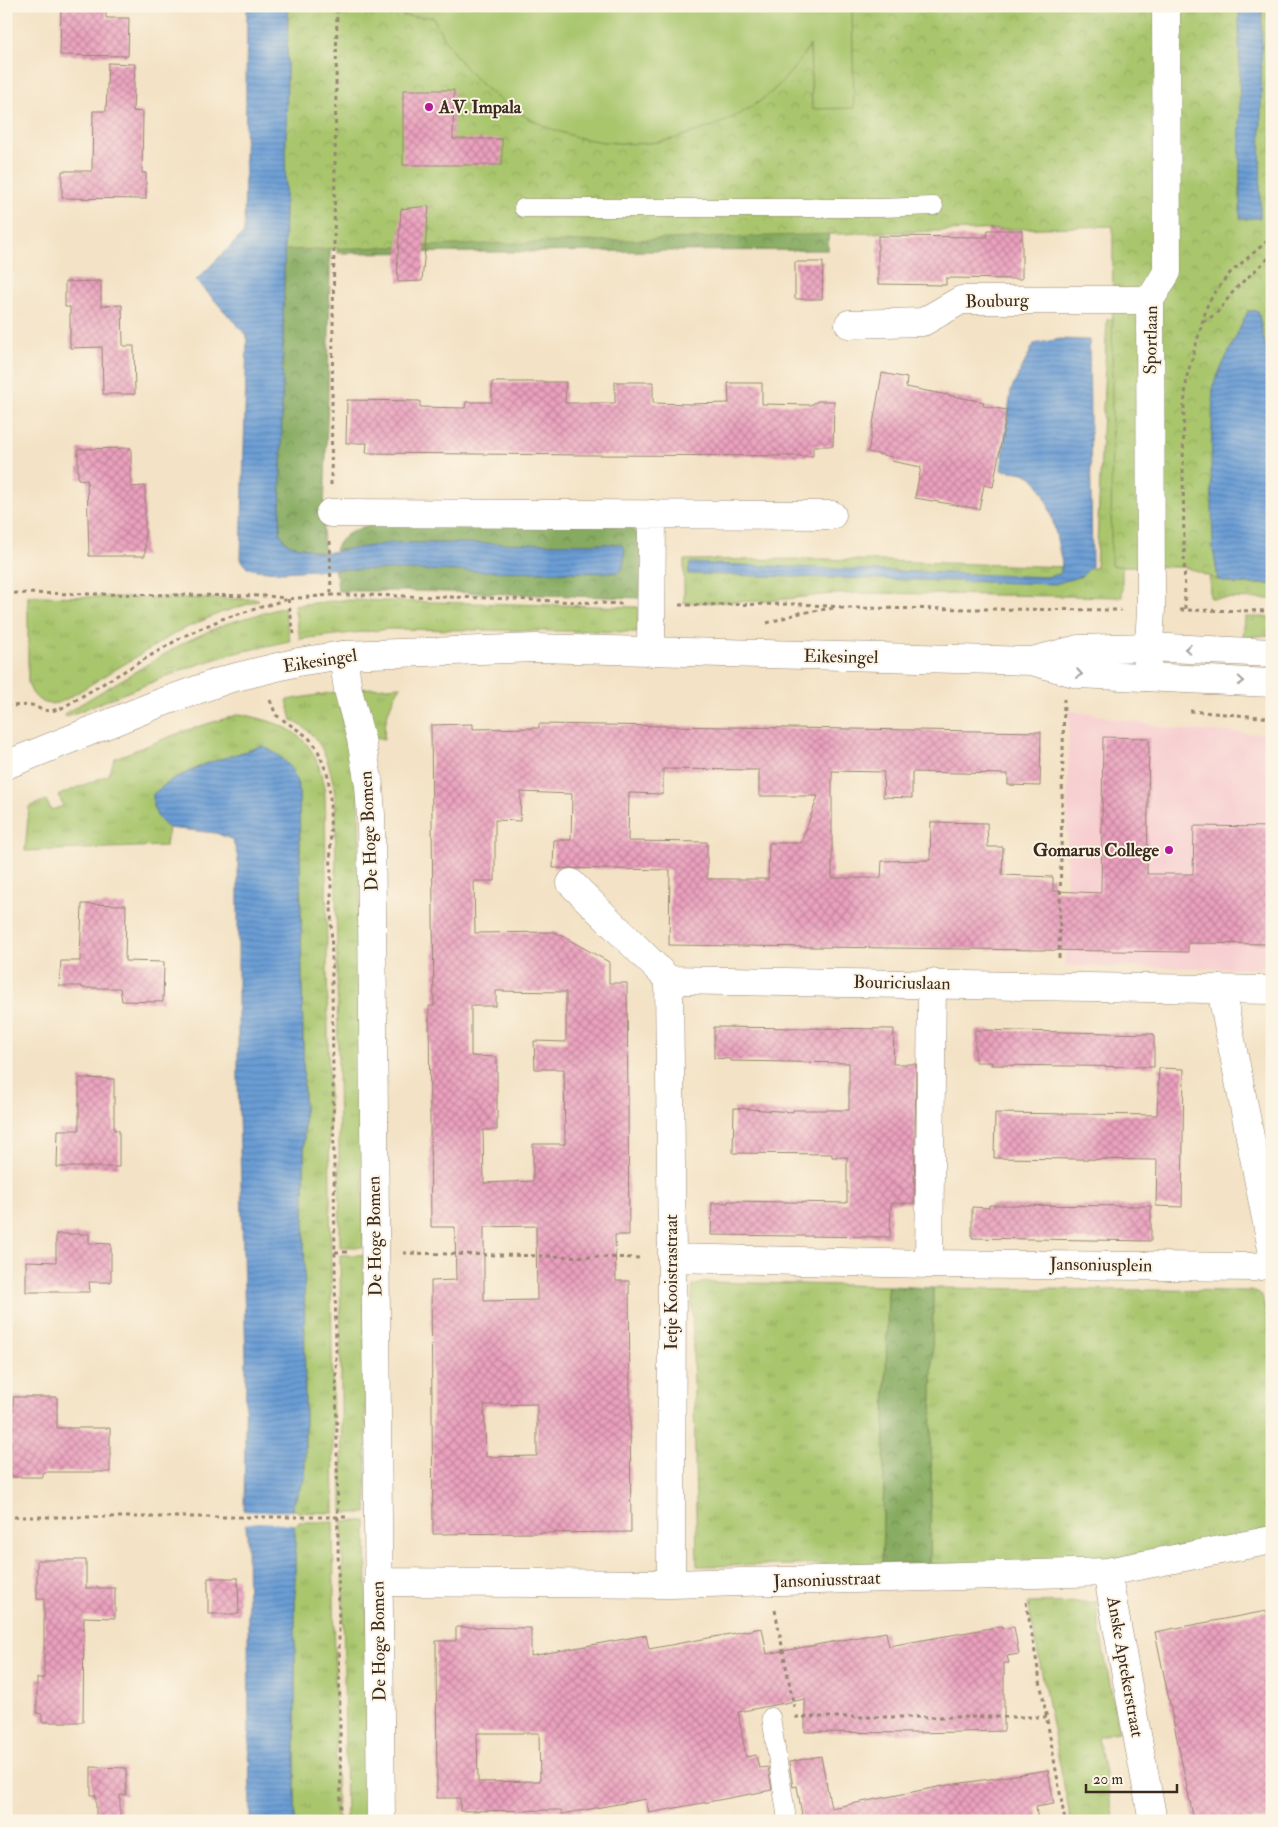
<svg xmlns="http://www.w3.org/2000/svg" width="1278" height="1827" viewBox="0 0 1278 1827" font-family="'IM FELL Double Pica',serif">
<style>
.built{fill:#f7cfd1}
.grass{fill:url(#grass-tufts);stroke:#727846}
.forest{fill:url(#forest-crowns);stroke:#606a3f}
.park{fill:url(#park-crowns);stroke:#727846}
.garden{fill:#a9c66d;stroke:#727846}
.water{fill:url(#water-rules);stroke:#52647a}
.pier{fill:#f3e2c5}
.building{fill:url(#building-cross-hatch);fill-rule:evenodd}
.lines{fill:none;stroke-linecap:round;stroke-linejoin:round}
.lane-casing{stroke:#978672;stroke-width:19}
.street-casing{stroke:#978672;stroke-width:29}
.secondary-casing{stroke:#978672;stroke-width:29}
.path{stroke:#978672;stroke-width:3;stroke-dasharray:4 4;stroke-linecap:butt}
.lane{stroke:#fff;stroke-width:18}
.street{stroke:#fff;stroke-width:28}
.secondary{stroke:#fff;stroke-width:28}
.oneway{stroke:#a79f9a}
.poi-dot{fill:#b5179e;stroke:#fcf5e5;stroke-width:2}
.labels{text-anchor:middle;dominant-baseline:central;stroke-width:4;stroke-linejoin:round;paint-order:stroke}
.poi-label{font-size:18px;font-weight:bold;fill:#3b2a1e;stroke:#fcf5e5;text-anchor:start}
.street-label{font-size:18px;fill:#3b2a1e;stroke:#fcf5e5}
</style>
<defs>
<pattern id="grass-tufts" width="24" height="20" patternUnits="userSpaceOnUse" patternTransform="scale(1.25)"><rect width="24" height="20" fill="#a9c66d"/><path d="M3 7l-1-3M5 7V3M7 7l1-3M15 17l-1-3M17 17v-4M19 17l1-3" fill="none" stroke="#92aa5e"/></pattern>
<pattern id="forest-crowns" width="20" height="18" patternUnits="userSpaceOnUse" patternTransform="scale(1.25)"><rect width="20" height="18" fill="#86ab60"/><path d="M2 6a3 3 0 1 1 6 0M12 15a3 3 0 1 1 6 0" fill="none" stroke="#6f8b4f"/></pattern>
<pattern id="park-crowns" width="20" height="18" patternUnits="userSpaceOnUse" patternTransform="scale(1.25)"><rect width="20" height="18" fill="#a9c66d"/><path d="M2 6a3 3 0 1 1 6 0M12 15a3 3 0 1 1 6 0" fill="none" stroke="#92aa5e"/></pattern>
<pattern id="water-rules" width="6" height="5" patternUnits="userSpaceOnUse" patternTransform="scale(1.25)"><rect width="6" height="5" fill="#6a9dd5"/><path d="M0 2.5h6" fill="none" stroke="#5880ac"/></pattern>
<pattern id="building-cross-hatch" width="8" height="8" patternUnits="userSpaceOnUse" patternTransform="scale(1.25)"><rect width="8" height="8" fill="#eba0be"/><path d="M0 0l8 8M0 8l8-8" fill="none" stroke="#c0839a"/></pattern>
</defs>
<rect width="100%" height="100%" fill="#fcf5e5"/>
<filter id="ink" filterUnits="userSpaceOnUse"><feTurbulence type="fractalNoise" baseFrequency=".02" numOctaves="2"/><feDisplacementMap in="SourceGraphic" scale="10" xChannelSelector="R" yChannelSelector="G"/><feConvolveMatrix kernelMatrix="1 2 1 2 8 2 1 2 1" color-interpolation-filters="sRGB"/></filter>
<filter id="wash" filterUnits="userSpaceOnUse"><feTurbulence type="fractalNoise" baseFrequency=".0096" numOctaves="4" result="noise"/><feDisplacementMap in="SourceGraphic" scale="20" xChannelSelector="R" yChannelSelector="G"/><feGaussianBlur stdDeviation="1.12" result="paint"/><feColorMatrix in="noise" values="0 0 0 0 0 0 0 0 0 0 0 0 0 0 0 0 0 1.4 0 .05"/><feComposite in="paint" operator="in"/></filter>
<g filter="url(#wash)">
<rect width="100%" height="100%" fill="#f3e2c5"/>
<path class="built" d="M 1069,710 L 1181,730 L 1272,734 L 1272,969 L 1065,966 Z"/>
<path class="grass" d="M 1258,311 L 1235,584 L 1272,584 L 1272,599 L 1210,598 L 1205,409 Z
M 1107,319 L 1122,319 L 1122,597 L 869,593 L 832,594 L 767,601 L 684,603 L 684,560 L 823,559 L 1096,568 Z
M 28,596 L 258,599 L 258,601 L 220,613 L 179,631 L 65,700 C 48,709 33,701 28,683 Z
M 344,600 L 638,607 L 638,632 L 389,629 L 300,639 L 294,605 Z
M 284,607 L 290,641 L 231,654 L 185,669 L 65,717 L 64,714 L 185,642 L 225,624 Z
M 1245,617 L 1272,617 L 1272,635 L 1243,637 Z
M 401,686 C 390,703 384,720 384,740 L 381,738 L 373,739 L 359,689 Z
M 336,692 L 350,741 L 359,796 L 364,1247 L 340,1247 L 335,795 C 331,766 322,733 292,721 L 287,700 Z
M 240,714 C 294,725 318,738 325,795 L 334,1513 L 298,1512 L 297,1510 L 293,1511 L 292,1507 L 305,1477 L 304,1106 L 299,790 C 293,766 281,761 262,746 L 205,764 L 171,780 L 153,806 L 158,818 L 168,828 L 166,846 L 25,851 L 29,807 L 46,800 L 51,810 L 63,806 L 59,795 L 108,775 L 115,758 L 187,730 Z
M 340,1255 L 364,1255 L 367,1513 L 342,1513 Z
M 705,1282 L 888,1286 L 882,1564 L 697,1566 L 692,1293 L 693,1286 Z
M 933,1288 L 1252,1291 L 1262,1295 L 1272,1346 L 1272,1530 L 1118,1558 L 1036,1564 L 930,1564 Z
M 342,1521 L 366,1521 L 370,1821 L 346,1821 Z
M 298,1522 L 333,1522 L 337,1821 L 295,1821 L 295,1535 L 293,1524 L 298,1524 Z
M 1098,1602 L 1097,1616 L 1119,1732 L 1098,1736 L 1114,1821 L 1071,1821 L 1028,1603 Z"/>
<path class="forest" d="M 288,6 L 334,6 L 328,394 L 323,543 L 326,552 L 323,553 L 288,544 L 280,534 Z
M 340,76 L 829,213 L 828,250 L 337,253 Z
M 380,521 L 629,525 L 637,534 L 641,544 L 641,598 L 413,591 L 338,591 L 337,579 L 334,569 L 475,570 L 621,544 L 392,543 L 366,548 L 335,550 C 342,531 362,528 380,521 Z
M 888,1286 L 933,1288 L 930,1564 L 882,1564 Z"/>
<path class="park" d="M 288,6 L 1272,6 L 1272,376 L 1258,311 L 1248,311 L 1213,547 L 1218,580 L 1185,567 L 1111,566 L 1113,226 L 284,250 Z"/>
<path class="garden" d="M 403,6 L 852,6 L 854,108 L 812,109 L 810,45 C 798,63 786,80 769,94 C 745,114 718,126 688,134 C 680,137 671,140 663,141 C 648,144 632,144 617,143 C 538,139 466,89 433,17 L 403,16 Z"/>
<path class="water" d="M 247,6 L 288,6 L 280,534 L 288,544 L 323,553 L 392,543 L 621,544 L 625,550 L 623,569 L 616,573 L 334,569 L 280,572 L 257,570 L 247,568 L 241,559 L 247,336 L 196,280 L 244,233 Z
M 1239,6 L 1262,6 L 1260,218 L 1240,219 Z
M 1248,311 L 1258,311 L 1272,376 L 1272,584 L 1235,584 L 1218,580 L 1213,547 L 1211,467 L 1213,385 Z
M 1060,339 L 1089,340 L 1092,566 L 1082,576 L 1055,584 L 688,574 L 690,563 L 1046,577 L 1060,574 L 1062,563 C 1057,542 1049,484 1028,475 C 1020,471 1009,471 1001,470 L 1011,390 L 1034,344 Z
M 262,746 C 284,756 294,767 299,790 L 304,1106 L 305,1477 L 292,1507 L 295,1535 L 295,1821 L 250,1821 L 247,1535 L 244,1511 L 246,1358 L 238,1081 L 238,858 L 233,840 L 216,833 L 168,828 L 158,818 L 153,806 L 153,794 L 171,780 L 205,764 Z"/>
<path class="pier" d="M 241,1511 L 257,1512 L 295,1511 L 296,1524 L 258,1522 L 244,1524 Z"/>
<g id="blocks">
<path class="building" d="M 61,6 L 106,6 L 106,18 L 129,18 L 128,56 L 60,55 Z
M 108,63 L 135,64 L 133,111 L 143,112 L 142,173 L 146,173 L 146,199 L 62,198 L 62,171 L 92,171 L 93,111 L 106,111 Z
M 403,90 L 454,90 L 453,139 L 502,139 L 502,165 L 403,165 Z
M 429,206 L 422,281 L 398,282 L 397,255 L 398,255 L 401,209 Z
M 988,230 L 1022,230 L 1022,279 L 946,278 L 946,285 L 878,284 L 878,236 L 987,237 Z
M 795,262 L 823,262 L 822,299 L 795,299 Z
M 101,281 L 101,306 L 122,305 L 123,346 L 134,346 L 135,394 L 103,394 L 102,347 L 70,348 L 70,307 L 65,307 L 65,282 Z
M 882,373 L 907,378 L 906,387 L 984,402 L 983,406 L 1007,410 L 993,487 L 984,485 L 979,509 L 915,498 L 921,467 L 891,461 L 892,457 L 868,452 Z
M 492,382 L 566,382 L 565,403 L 615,403 L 615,382 L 653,382 L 653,403 L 689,404 L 729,403 L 728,383 L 762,383 L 762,404 L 810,405 L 818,401 L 834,401 L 833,446 L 813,446 L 813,456 L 590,455 L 366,453 L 367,443 L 346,443 L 347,400 L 420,401 L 420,407 L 465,408 L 466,402 L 492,402 Z
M 131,448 L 131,487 L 145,486 L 145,556 L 89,556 L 87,480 L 78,479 L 78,449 Z
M 473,724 L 473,729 L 539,728 L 539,724 L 1041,732 L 1040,786 L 1008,785 L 1008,774 L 912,772 L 912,798 L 883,797 L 884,772 L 832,771 L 832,878 L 881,878 L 882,861 L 930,860 L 931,822 L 987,823 L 988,847 L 1003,847 L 1002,875 L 1053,877 L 1053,891 L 1101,893 L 1103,737 L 1149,738 L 1147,874 L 1193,874 L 1194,826 L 1272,827 L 1272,944 L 1188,943 L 1188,952 L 669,945 L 670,870 L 553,868 L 554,840 L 571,840 L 572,794 L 521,792 L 520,821 L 495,820 L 495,881 L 474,881 L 475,933 L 555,932 L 609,962 L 609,983 L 627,983 L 629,1235 L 615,1235 L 616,1281 L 629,1281 L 631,1532 L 433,1534 L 431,1281 L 456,1280 L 455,1227 L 431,1227 L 429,1006 L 434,1006 L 431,725 ZM 663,769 L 759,770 L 759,796 L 818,796 L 801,843 L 769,843 L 768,879 L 707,879 L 707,842 L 628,841 L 629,793 L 663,794 ZM 496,991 L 566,992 L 566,1042 L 534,1041 L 535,1069 L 564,1069 L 565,1144 L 533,1144 L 533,1181 L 484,1183 L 483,1130 L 497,1130 L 497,1057 L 471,1056 L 471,1006 L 496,1006 ZM 536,1226 L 537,1300 L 484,1301 L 484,1227 ZM 537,1404 L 537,1456 L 486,1457 L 484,1405 Z
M 82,904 L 126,905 L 125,961 L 164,962 L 163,1002 L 122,1001 L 120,988 L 82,988 L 82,986 L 59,986 L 61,961 L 80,961 Z
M 714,1027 L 894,1029 L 893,1064 L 916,1064 L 914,1203 L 891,1203 L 890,1237 L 711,1235 L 712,1203 L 728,1203 L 728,1201 L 847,1203 L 847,1157 L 832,1157 L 832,1154 L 733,1153 L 734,1108 L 793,1112 L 793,1110 L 849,1110 L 849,1063 L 731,1061 L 731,1059 L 714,1058 Z
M 975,1030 L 1154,1034 L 1154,1067 L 991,1065 L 992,1062 L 975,1062 Z
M 1159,1068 L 1184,1069 L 1182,1207 L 1156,1206 L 1157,1160 L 994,1158 L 995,1113 L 1157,1115 Z
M 79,1078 L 114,1079 L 114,1130 L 119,1130 L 119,1167 L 57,1167 L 58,1130 L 79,1130 Z
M 989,1205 L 1151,1206 L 1151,1241 L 972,1238 L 972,1207 L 989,1208 Z
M 56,1234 L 89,1234 L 89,1243 L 111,1244 L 111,1282 L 89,1282 L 90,1292 L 26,1292 L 26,1261 L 56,1262 Z
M 13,1397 L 57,1397 L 57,1428 L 110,1428 L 110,1472 L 43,1472 L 43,1477 L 10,1477 L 11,1428 L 13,1428 Z
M 37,1560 L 86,1560 L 86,1588 L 115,1588 L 115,1618 L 84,1617 L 83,1722 L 42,1722 L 42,1714 L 37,1713 L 37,1678 L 44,1678 L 44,1599 L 37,1599 Z
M 208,1578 L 238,1578 L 239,1614 L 208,1614 Z
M 1272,1610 L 1272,1821 L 1194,1821 L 1155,1632 Z
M 1002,1626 L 1002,1629 L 1014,1627 L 1019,1654 L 1007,1656 L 1009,1663 L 1004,1663 L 1004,1731 L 913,1733 L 805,1732 L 805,1699 L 738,1712 L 746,1757 L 756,1755 L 759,1768 L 768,1767 L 772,1790 L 649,1813 L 646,1799 L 562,1814 L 561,1810 L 460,1811 L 460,1798 L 437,1798 L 436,1641 L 456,1641 L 456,1627 L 531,1628 L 531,1656 L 646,1635 L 649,1649 L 762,1628 L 767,1654 L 886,1632 L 889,1646 ZM 477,1733 L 539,1733 L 540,1781 L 478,1782 Z
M 821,1756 L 831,1808 L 943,1786 L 1048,1770 L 1054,1804 L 1036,1807 L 1038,1821 L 803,1821 L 797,1786 L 793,1787 L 789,1762 Z
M 91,1767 L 126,1768 L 126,1795 L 120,1795 L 120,1821 L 96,1821 L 96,1795 L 91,1795 Z"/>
</g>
</g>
<g filter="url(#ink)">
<use href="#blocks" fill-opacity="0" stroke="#978672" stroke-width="1"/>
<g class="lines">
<defs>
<path id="lane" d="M 523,208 L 881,208 L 934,206
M 771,1717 L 786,1813 L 785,1821"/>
<path id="street" d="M 849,324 L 923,322 L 961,300 L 1150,300
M 330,513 L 832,515
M 651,652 L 652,514
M 343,655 L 348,690 L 361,739 L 369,785 L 371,815 L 381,1821
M 1147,677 L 1151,610 L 1150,300 L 1167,272 L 1166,6
M 571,883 L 669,980 L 1272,990
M 669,980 L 672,1258 L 671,1584
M 1221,989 L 1272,1249
M 672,1258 L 929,1264 L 1254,1267 L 1272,1264
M 929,1264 L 932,983
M 1107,1572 L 1153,1821
M 379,1582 L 671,1584 L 1107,1572 L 1272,1540"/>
<path id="secondary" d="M 1032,661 L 1078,649 L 1148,647 L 1272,653
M 6,765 L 160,703 L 228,679 L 298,662 L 343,655 L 535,648 L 1032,661 L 1078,674 L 1272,683"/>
</defs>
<use href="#lane" class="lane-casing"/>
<use href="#street" class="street-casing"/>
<use href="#secondary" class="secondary-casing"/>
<path class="path" d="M 1203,322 L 1216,314 L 1236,288 L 1272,255
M 331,485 L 337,6
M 330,541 L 331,595
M 6,593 L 268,596 L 285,598
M 288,599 L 294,634
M 679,605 L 799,604 L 841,607
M 840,608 L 1121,610
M 1185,609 L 1183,474 L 1184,406 L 1187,376 L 1207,306 L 1214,293 L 1230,273 L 1272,237
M 1180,610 L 1272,611
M 767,623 L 800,613 L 834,608
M 270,700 L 276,715 L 308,737 L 317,748 L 328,776 L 330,795 L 341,1821
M 6,706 L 32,705 L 42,710 L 51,711 L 62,708 L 182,637 L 222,619 L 288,599 L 331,595 L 359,595 L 489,598 L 623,604
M 1190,711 L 1272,718
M 1059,958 L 1064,699
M 335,1252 L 347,1252
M 403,1253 L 642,1258
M 6,1517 L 350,1517
M 1026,1602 L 1065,1821
M 775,1610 L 794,1707
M 795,1717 L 1047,1717"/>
<use href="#lane" class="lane"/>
<use href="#street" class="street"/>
<use href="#secondary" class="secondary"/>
</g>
<defs><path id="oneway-chevron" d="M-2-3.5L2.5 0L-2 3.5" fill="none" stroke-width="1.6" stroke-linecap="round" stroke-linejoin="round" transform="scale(1.25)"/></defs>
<g class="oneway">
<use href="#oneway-chevron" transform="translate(1188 649) rotate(-177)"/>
<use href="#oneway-chevron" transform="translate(1079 674) rotate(9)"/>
<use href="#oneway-chevron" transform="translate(1241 681) rotate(3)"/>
</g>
</g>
<g class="poi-dot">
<circle cx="429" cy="107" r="5"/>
<circle cx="1169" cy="850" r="5"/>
</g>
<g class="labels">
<g class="poi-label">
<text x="439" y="107">A.V. Impala</text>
<text x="1159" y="850" text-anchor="end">Gomarus College</text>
</g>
<g class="street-label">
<text transform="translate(997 301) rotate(-2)">Bouburg</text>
<text transform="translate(1151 340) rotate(-89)">Sportlaan</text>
<text transform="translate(841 657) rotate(1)">Eikesingel</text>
<text transform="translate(320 661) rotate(-9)">Eikesingel</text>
<text transform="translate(369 831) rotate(-93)">De Hoge Bomen</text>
<text transform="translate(902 983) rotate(1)">Bouriciuslaan</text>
<text transform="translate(375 1236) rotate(-91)">De Hoge Bomen</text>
<text transform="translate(1101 1265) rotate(1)">Jansoniusplein</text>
<text transform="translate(671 1282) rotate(-90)">Ietje Kooistrastraat</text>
<text transform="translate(827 1580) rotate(-2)">Jansoniusstraat</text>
<text transform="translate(379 1641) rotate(-91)">De Hoge Bomen</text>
<text transform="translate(1125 1667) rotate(80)">Anske Aptekerstraat</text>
</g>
</g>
<rect width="1278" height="1827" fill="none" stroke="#fcf5e5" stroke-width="25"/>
<path d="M1086 1784v8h91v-8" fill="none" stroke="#3b2a1e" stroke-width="2.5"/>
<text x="1093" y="1784" font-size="15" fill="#3b2a1e" stroke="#fcf5e5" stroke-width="4" paint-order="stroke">20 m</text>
</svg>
